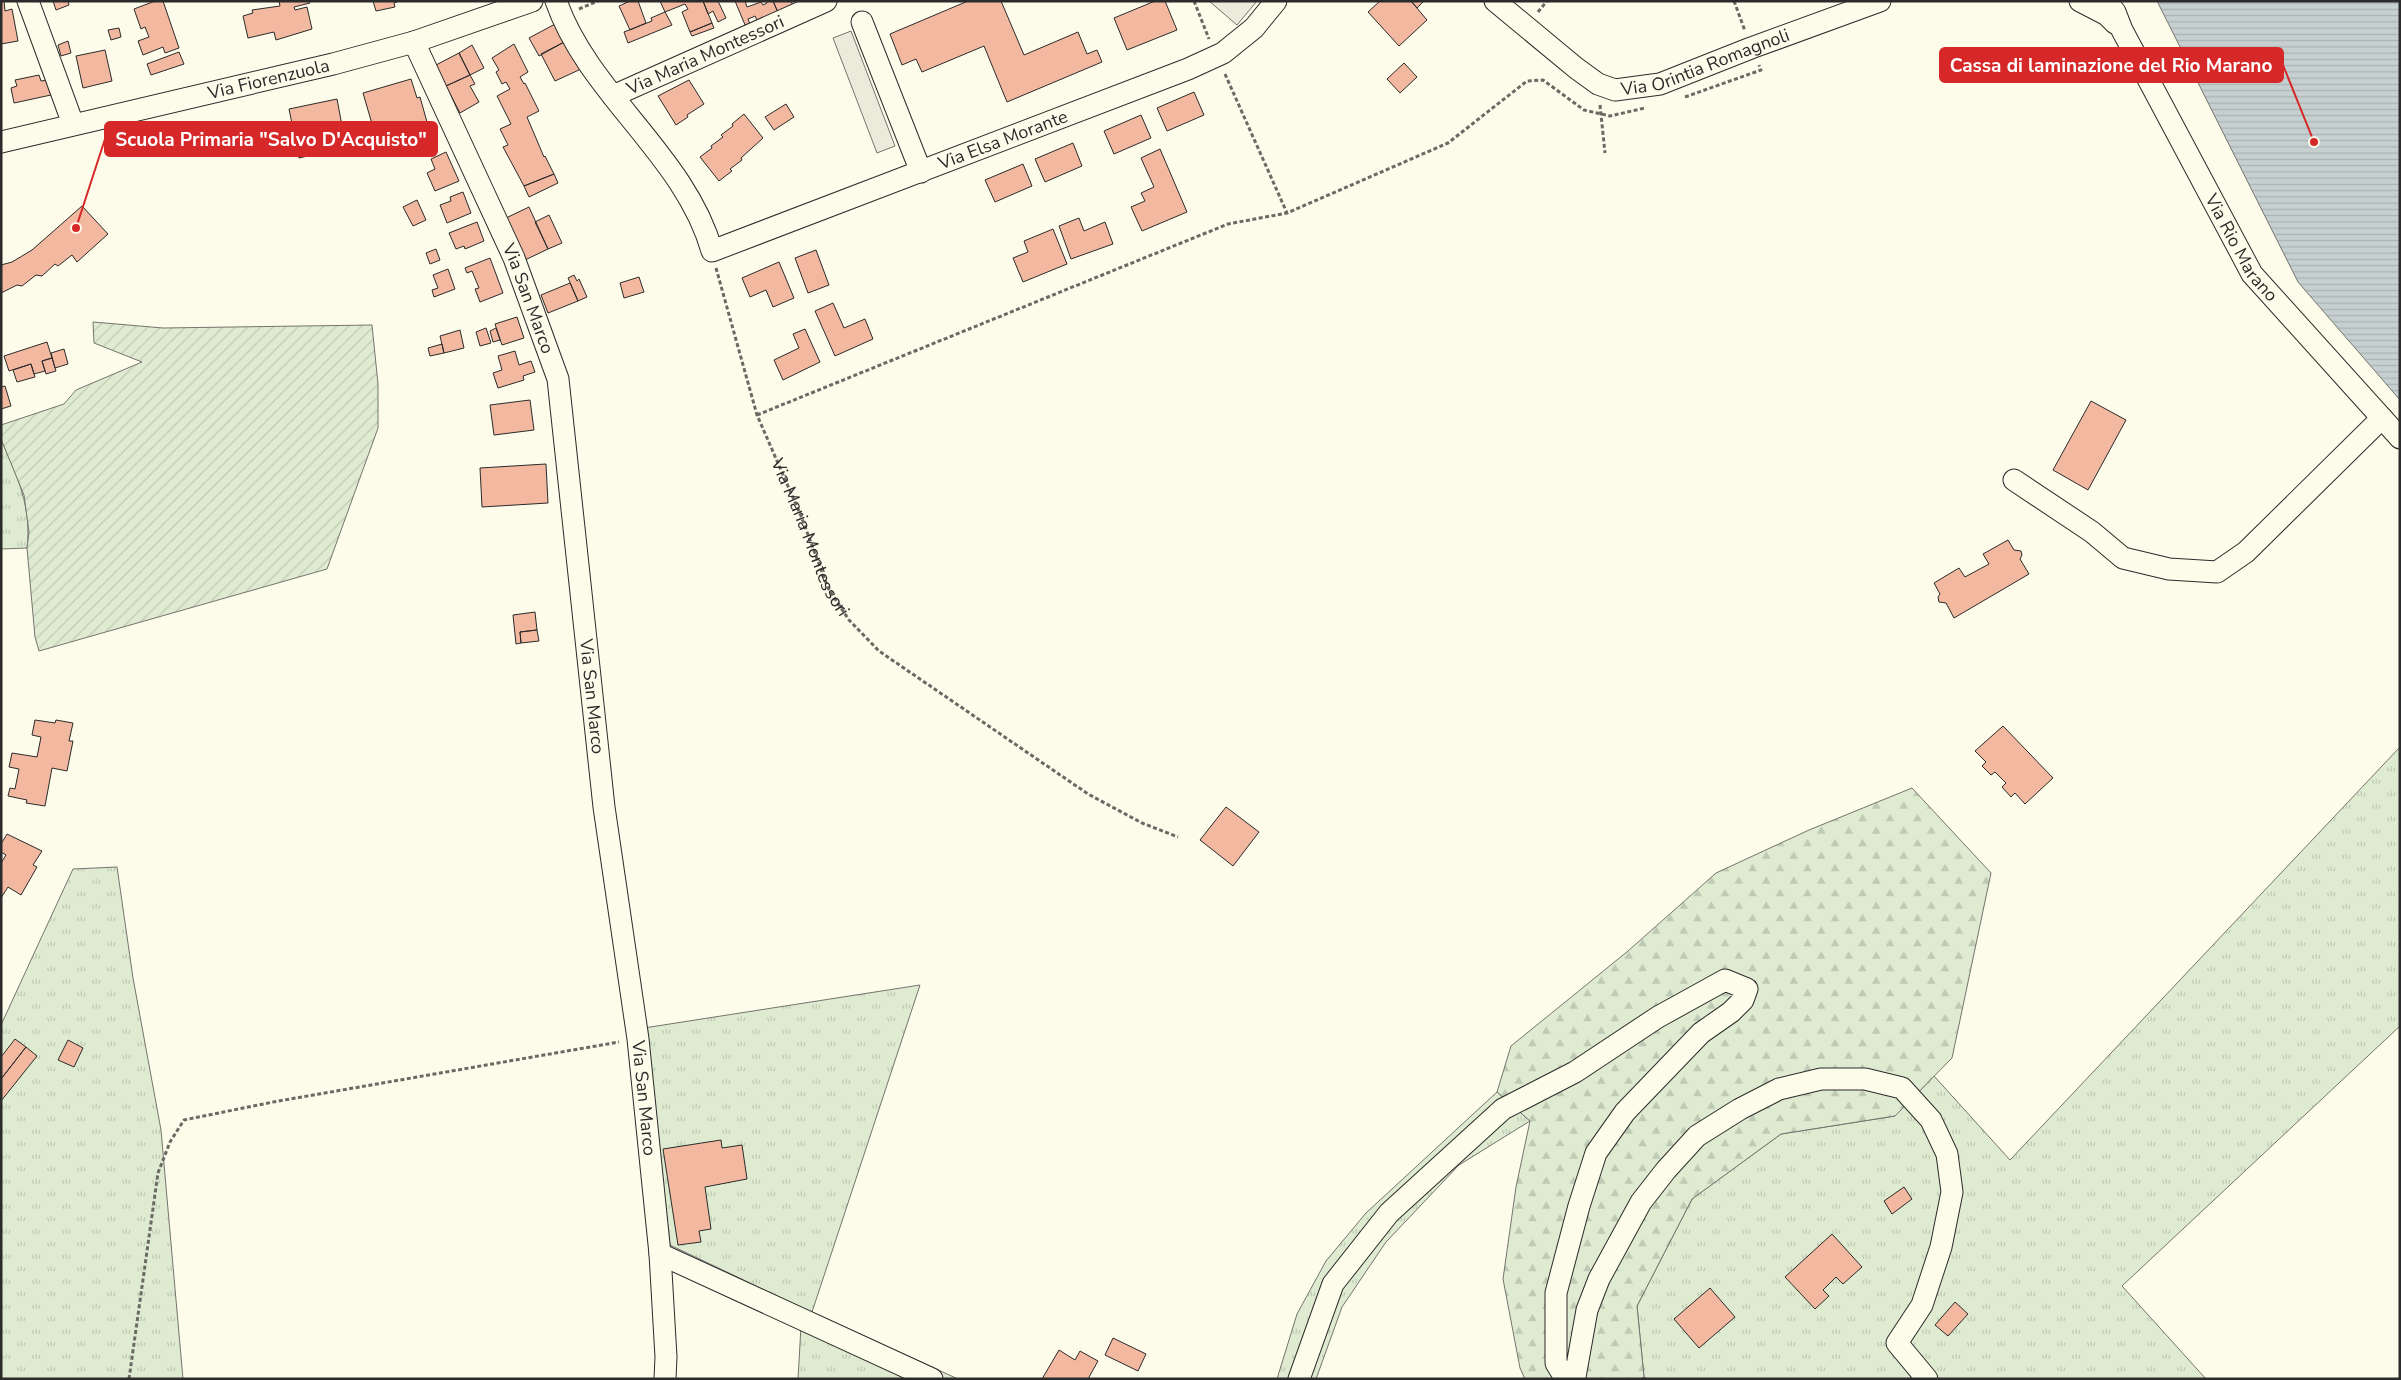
<svg xmlns="http://www.w3.org/2000/svg" width="2401" height="1380" viewBox="0 0 2401 1380" font-family="'Nunito Sans',sans-serif">
<style>
.grass{fill:url(#grass-tufts);stroke:#74746e}
.forest{fill:url(#forest-firs);stroke:#74746e}
.garden{fill:url(#garden-furrows);stroke:#74746e}
.parking{fill:#eceadb;stroke:#74746e}
.water{fill:url(#water-rules);stroke:#74746e}
.building{fill:#f2b8a0;stroke:#2b2b2b}
.lines{fill:none;stroke-linecap:round;stroke-linejoin:round}
.minor-casing{stroke:#2b2b2b;stroke-width:23}
.path{stroke:#6a6964;stroke-width:3;stroke-dasharray:4 2.5;stroke-linecap:butt}
.minor{stroke:#fdfbea;stroke-width:21}
.labels{text-anchor:middle;dominant-baseline:central;stroke-width:4;stroke-linejoin:round;paint-order:stroke}
.street-label{font-size:18px;fill:#2b2b2b;stroke:#fdfbea}
.leader{fill:none;stroke:#d62828;stroke-width:2}
.callout-dot{fill:#d62828;stroke:#fdfbea;stroke-width:2}
.callout{fill:#d62828;stroke:#d62828;stroke-width:2}
.callout-label{font-size:19px;text-anchor:middle;font-weight:bold;fill:#fff}
</style>
<defs>
<pattern id="grass-tufts" width="24" height="20" patternUnits="userSpaceOnUse" patternTransform="scale(1.25)"><rect width="24" height="20" fill="#deebd1"/><path d="M3 7l-1-3M5 7V3M7 7l1-3M15 17l-1-3M17 17v-4M19 17l1-3" fill="none" stroke="#bfcab4"/></pattern>
<pattern id="forest-firs" width="22" height="20" patternUnits="userSpaceOnUse" patternTransform="scale(1.25)"><rect width="22" height="20" fill="#deebd1"/><path d="M5 1l3.5 6h-7zM16 11l3.5 6h-7z" fill="#bfcab4"/></pattern>
<pattern id="garden-furrows" width="10" height="10" patternUnits="userSpaceOnUse" patternTransform="scale(1.25)"><rect width="10" height="10" fill="#deebd1"/><path d="M-1 1l2-2M0 10L10 0M9 11l2-2" fill="none" stroke="#bfcab4"/></pattern>
<pattern id="water-rules" width="6" height="5" patternUnits="userSpaceOnUse" patternTransform="scale(1.25)"><rect width="6" height="5" fill="#c7d0d0"/><path d="M0 2.5h6" fill="none" stroke="#abb3b3"/></pattern>
</defs>
<rect width="100%" height="100%" fill="#fdfbea"/>
<path class="grass" d="M 1,439 C 17,476 32,507 27,548 L 1,549 Z
M 2400,747 L 2400,1026 L 2122,1286 L 2206,1379 L 1648,1379 L 1644,1377 L 1637,1306 L 1692,1199 L 1781,1134 L 1895,1116 L 1934,1076 L 2010,1160 Z
M 117,867 L 133,978 L 161,1130 L 183,1379 L 1,1379 L 1,1025 L 73,869 Z
M 920,985 L 812,1312 L 958,1379 L 798,1379 L 801,1326 L 811,1312 L 670,1245 L 644,1028 Z
M 1497,1092 L 1530,1121 L 1459,1165 L 1386,1242 L 1342,1307 L 1316,1379 L 1277,1379 L 1297,1314 L 1326,1261 L 1366,1213 Z"/>
<path class="forest" d="M 1912,788 L 1991,873 L 1952,1058 L 1895,1116 L 1781,1134 L 1692,1199 L 1637,1306 L 1644,1377 L 1641,1379 L 1525,1379 L 1520,1368 L 1503,1279 L 1516,1187 L 1530,1121 L 1497,1092 L 1511,1046 L 1628,951 L 1716,873 L 1809,830 Z"/>
<path class="garden" d="M 93,322 L 163,328 L 372,325 L 378,384 L 378,428 L 327,569 L 39,651 L 35,637 L 27,548 L 29,532 L 24,495 L 1,439 L 1,425 L 64,404 L 76,390 L 142,362 L 94,343 Z"/>
<path class="parking" d="M 1209,1 L 1257,1 L 1237,25 Z
M 851,31 L 895,146 L 877,153 L 833,38 Z"/>
<path class="water" d="M 2157,1 L 2400,1 L 2400,400 L 2298,282 Z"/>
<path class="building" d="M 1,1 L 4,1 L 5,11 L 12,9 L 18,41 L 1,44 Z
M 53,1 L 68,1 L 69,5 L 56,10 Z
M 155,1 L 163,1 L 179,48 L 165,53 L 163,47 L 143,55 L 138,41 L 149,37 L 145,27 L 141,29 L 134,9 Z
M 279,1 L 309,1 L 310,3 L 294,7 L 295,10 L 307,7 L 312,29 L 276,40 L 274,32 L 248,38 L 243,16 L 253,13 L 252,10 L 280,6 Z
M 373,1 L 399,1 L 394,3 L 395,7 L 376,11 Z
M 630,1 L 638,1 L 646,23 L 630,30 L 619,6 Z
M 660,1 L 703,1 L 712,23 L 690,32 L 682,12 L 688,9 L 685,4 L 665,12 Z
M 703,1 L 718,1 L 726,18 L 718,22 L 713,11 L 708,14 Z
M 735,1 L 745,1 L 747,7 L 761,2 L 763,5 L 767,3 L 766,1 L 773,1 L 780,17 L 760,26 L 755,16 L 753,17 L 748,19 L 752,29 L 748,32 Z
M 773,1 L 791,1 L 795,10 L 780,17 Z
M 968,1 L 1001,1 L 1024,55 L 1078,32 L 1087,54 L 1097,50 L 1102,62 L 1007,102 L 984,46 L 922,72 L 916,59 L 902,65 L 890,34 Z
M 1155,1 L 1165,1 L 1177,30 L 1127,50 L 1114,18 Z
M 1380,1 L 1411,1 L 1427,20 L 1399,46 L 1368,12 Z
M 1411,1 L 1424,1 L 1417,8 Z
M 665,12 L 672,25 L 628,43 L 624,32 L 652,21 L 651,18 Z
M 557,23 L 566,41 L 539,56 L 529,38 Z
M 712,23 L 714,28 L 692,36 L 690,32 Z
M 119,28 L 121,37 L 111,40 L 108,30 Z
M 68,41 L 71,53 L 61,56 L 58,45 Z
M 566,41 L 581,69 L 555,81 L 541,54 Z
M 514,44 L 528,72 L 520,77 L 524,84 L 525,83 L 539,111 L 527,117 L 544,157 L 545,156 L 554,174 L 524,186 L 503,147 L 508,145 L 500,129 L 511,124 L 497,96 L 510,89 L 506,82 L 502,84 L 496,72 L 499,70 L 492,58 Z
M 472,45 L 484,68 L 470,75 L 459,53 Z
M 105,50 L 112,81 L 83,88 L 76,56 Z
M 179,52 L 184,64 L 151,75 L 147,64 Z
M 459,53 L 470,75 L 446,86 L 436,65 Z
M 1404,63 L 1417,77 L 1400,93 L 1387,79 Z
M 39,75 L 41,81 L 47,80 L 51,95 L 14,103 L 11,88 L 17,86 L 15,80 Z
M 470,75 L 475,84 L 470,86 L 479,102 L 460,113 L 446,86 Z
M 411,79 L 417,98 L 420,97 L 427,122 L 399,130 L 400,134 L 377,141 L 363,93 Z
M 689,80 L 704,104 L 687,115 L 688,117 L 676,125 L 658,96 Z
M 1194,92 L 1204,115 L 1167,131 L 1157,108 Z
M 337,99 L 346,147 L 299,158 L 289,109 Z
M 786,104 L 794,117 L 774,130 L 765,117 Z
M 744,114 L 763,138 L 741,158 L 742,160 L 730,169 L 732,171 L 719,181 L 700,157 L 712,148 L 711,146 L 723,137 L 721,135 L 733,126 L 732,124 Z
M 1141,115 L 1151,138 L 1114,154 L 1104,131 Z
M 1073,143 L 1082,166 L 1045,182 L 1035,159 Z
M 1160,149 L 1187,212 L 1142,231 L 1131,207 L 1145,201 L 1141,193 L 1154,187 L 1141,158 Z
M 446,152 L 459,181 L 435,191 L 427,173 L 435,169 L 431,159 Z
M 1023,164 L 1032,186 L 995,202 L 985,180 Z
M 554,174 L 558,183 L 529,197 L 524,186 Z
M 463,192 L 471,213 L 447,223 L 440,205 L 451,201 L 450,197 Z
M 417,200 L 426,220 L 413,226 L 403,207 Z
M 82,206 L 108,234 L 77,262 L 72,255 L 58,266 L 55,264 L 42,276 L 36,275 L 22,286 L 17,285 L 1,293 L 1,265 L 12,262 L 32,250 Z
M 529,207 L 548,249 L 525,260 L 506,218 Z
M 549,215 L 562,243 L 548,249 L 535,222 Z
M 1079,218 L 1084,231 L 1105,222 L 1113,244 L 1071,259 L 1059,226 Z
M 477,222 L 484,241 L 465,249 L 464,246 L 456,249 L 449,233 Z
M 1053,229 L 1067,264 L 1023,282 L 1013,258 L 1028,252 L 1024,241 Z
M 436,249 L 440,260 L 430,264 L 426,253 Z
M 816,250 L 829,285 L 808,293 L 795,258 Z
M 490,258 L 503,293 L 480,302 L 475,289 L 479,288 L 472,271 L 467,273 L 465,268 Z
M 779,262 L 794,298 L 773,307 L 766,290 L 750,297 L 742,278 Z
M 448,269 L 455,289 L 434,297 L 432,290 L 438,288 L 433,275 Z
M 574,275 L 577,281 L 579,279 L 587,297 L 578,301 L 568,278 Z
M 639,277 L 644,292 L 624,298 L 620,283 Z
M 570,283 L 578,301 L 548,313 L 541,295 Z
M 833,303 L 844,328 L 865,319 L 873,339 L 835,356 L 815,311 Z
M 517,317 L 524,338 L 502,345 L 495,324 Z
M 486,328 L 491,343 L 480,346 L 476,332 Z
M 496,328 L 500,340 L 493,342 L 490,331 Z
M 805,329 L 820,362 L 783,380 L 774,360 L 799,348 L 793,334 Z
M 460,330 L 464,348 L 444,353 L 440,336 Z
M 47,342 L 52,358 L 42,361 L 45,371 L 34,374 L 31,364 L 9,371 L 4,356 Z
M 442,344 L 444,353 L 430,356 L 428,348 Z
M 64,349 L 68,364 L 55,368 L 51,353 Z
M 515,351 L 519,365 L 531,361 L 535,372 L 523,376 L 524,380 L 498,388 L 493,373 L 502,370 L 498,356 Z
M 52,358 L 56,371 L 46,374 L 42,361 Z
M 31,364 L 35,377 L 17,382 L 13,370 Z
M 5,386 L 11,406 L 1,409 L 1,387 Z
M 530,400 L 534,430 L 494,435 L 490,405 Z
M 2091,401 L 2126,420 L 2088,490 L 2053,470 Z
M 546,464 L 548,503 L 482,507 L 480,468 Z
M 2008,540 L 2014,550 L 2021,551 L 2022,555 L 2020,559 L 2029,574 L 1954,618 L 1946,603 L 1939,602 L 1938,597 L 1940,594 L 1934,583 L 1959,568 L 1965,577 L 1989,564 L 1983,554 Z
M 535,612 L 537,630 L 520,632 L 521,643 L 516,644 L 513,615 Z
M 537,630 L 539,641 L 521,643 L 520,632 Z
M 35,720 L 55,723 L 56,720 L 73,723 L 69,741 L 73,741 L 67,771 L 52,768 L 45,806 L 26,803 L 27,800 L 8,796 L 10,788 L 15,789 L 19,769 L 9,767 L 12,753 L 37,757 L 41,737 L 32,735 Z
M 2003,726 L 2053,778 L 2025,804 L 2015,793 L 2011,797 L 2002,787 L 2006,783 L 1995,772 L 1991,775 L 1982,766 L 1986,762 L 1975,751 Z
M 1226,807 L 1259,832 L 1233,866 L 1200,840 Z
M 7,834 L 42,851 L 33,865 L 37,867 L 21,895 L 8,887 L 1,898 L 1,863 L 6,855 L 1,852 L 1,844 Z
M 15,1039 L 26,1047 L 1,1079 L 1,1057 Z
M 68,1040 L 83,1048 L 74,1067 L 58,1060 Z
M 26,1047 L 37,1056 L 1,1101 L 1,1079 Z
M 721,1140 L 722,1148 L 742,1145 L 747,1179 L 705,1187 L 711,1229 L 699,1231 L 701,1242 L 678,1245 L 663,1149 Z
M 1904,1187 L 1912,1199 L 1892,1214 L 1884,1201 Z
M 1832,1234 L 1862,1267 L 1843,1284 L 1836,1277 L 1823,1290 L 1829,1296 L 1815,1309 L 1785,1277 Z
M 1710,1288 L 1735,1317 L 1699,1348 L 1674,1319 Z
M 1955,1302 L 1968,1314 L 1948,1336 L 1935,1325 Z
M 1113,1338 L 1146,1354 L 1138,1371 L 1105,1355 Z
M 1059,1350 L 1075,1360 L 1080,1351 L 1098,1361 L 1088,1379 L 1042,1379 Z"/>
<g class="lines">
<defs>
<g id="minor">
<path d="M 28,1 L 73,124"/>
<path id="s2" d="M 556,1 C 589,95 685,155 712,251 L 1188,69 L 1223,53 L 1254,28 L 1276,1"/>
<path id="s3" d="M 1495,1 L 1576,68 L 1598,84 L 1615,90 L 1660,84 L 1751,48 L 1880,1"/>
<path d="M 2080,1 L 2107,15 L 2115,23"/>
<path id="s4" d="M 2106,1 L 2115,12 L 2122,30 L 2252,274 L 2400,438"/>
<path d="M 862,22 L 921,172"/>
<path id="s5" d="M 414,42 L 514,258 L 558,379 L 604,807 L 638,1039 L 660,1254 L 666,1357 L 665,1379"/>
<path id="s6" d="M 613,96 L 826,1"/>
<path id="s7" d="M 1,142 L 333,64 L 414,42 L 532,1"/>
<path d="M 2014,480 L 2092,532 L 2123,558 L 2169,569 L 2217,572 L 2246,552 L 2382,418"/>
<path d="M 660,1254 L 932,1379"/>
<path d="M 1299,1379 L 1333,1284 L 1389,1213 L 1503,1109 L 1575,1072 L 1658,1017 L 1725,980 L 1747,989 L 1743,1000 L 1731,1012 L 1701,1033 L 1625,1112 L 1596,1153 L 1579,1206 L 1556,1293 L 1556,1363 L 1565,1378 L 1575,1377 L 1587,1310 L 1599,1279 L 1641,1202 L 1666,1170 L 1697,1136 L 1740,1109 L 1779,1089 L 1821,1079 L 1865,1079 L 1902,1088 L 1931,1120 L 1947,1154 L 1952,1192 L 1941,1247 L 1922,1305 L 1897,1343 L 1927,1379"/>
</g>
</defs>
<use href="#minor" class="minor-casing"/>
<g class="path">
<path d="M 1194,1 L 1209,39"/>
<path d="M 1734,1 L 1745,31"/>
<path d="M 579,9 L 598,1"/>
<path d="M 1538,12 L 1547,1"/>
<path d="M 1225,74 L 1287,213"/>
<path d="M 1685,97 L 1761,70 L 1759,65"/>
<path d="M 1600,105 L 1605,153"/>
<path d="M 114,135 L 116,154"/>
<path id="s1" d="M 716,268 L 757,415 L 801,516 L 828,588 L 849,620 L 879,651 L 1088,794 L 1142,823 L 1178,837"/>
<path d="M 757,415 L 1228,224 L 1287,213 L 1448,143 L 1527,81 L 1543,80 L 1584,110 L 1610,116 L 1645,108"/>
<path d="M 129,1379 L 158,1173 L 170,1142 L 184,1120 L 273,1102 L 619,1042"/>
</g>
<use href="#minor" class="minor"/>
</g>
<g class="labels">
<g class="street-label">
<text stroke="none"><textPath href="#s6" startOffset="101">Via Maria Montessori</textPath></text>
<text stroke="none"><textPath href="#s3" startOffset="245">Via Orintia Romagnoli</textPath></text>
<text stroke="none"><textPath href="#s7" startOffset="275">Via Fiorenzuola</textPath></text>
<text stroke="none"><textPath href="#s2" startOffset="608">Via Elsa Morante</textPath></text>
<text stroke="none"><textPath href="#s4" startOffset="282">Via Rio Marano</textPath></text>
<text stroke="none"><textPath href="#s5" startOffset="281">Via San Marco</textPath></text>
<text stroke="none"><textPath href="#s1" startOffset="286">Via Maria Montessori</textPath></text>
<text stroke="none"><textPath href="#s5" startOffset="686">Via San Marco</textPath></text>
<text stroke="none"><textPath href="#s5" startOffset="1091">Via San Marco</textPath></text>
</g>
</g>
<path class="leader" d="M2314 142L2283 65M76 228L105 139"/>
<g class="callout-dot">
<circle cx="2314" cy="142" r="5"/>
<circle cx="76" cy="228" r="5"/>
</g>
<g class="callout">
<rect x="1940" y="48" width="343" height="34" rx="5"/>
<rect x="105" y="122" width="332" height="34" rx="5"/>
</g>
<g class="callout-label">
<text x="2111" y="72">Cassa di laminazione del Rio Marano</text>
<text x="271" y="146">Scuola Primaria "Salvo D'Acquisto"</text>
</g>
<rect width="2401" height="1380" fill="none" stroke="#2b2b2b" stroke-width="5"/>
</svg>
